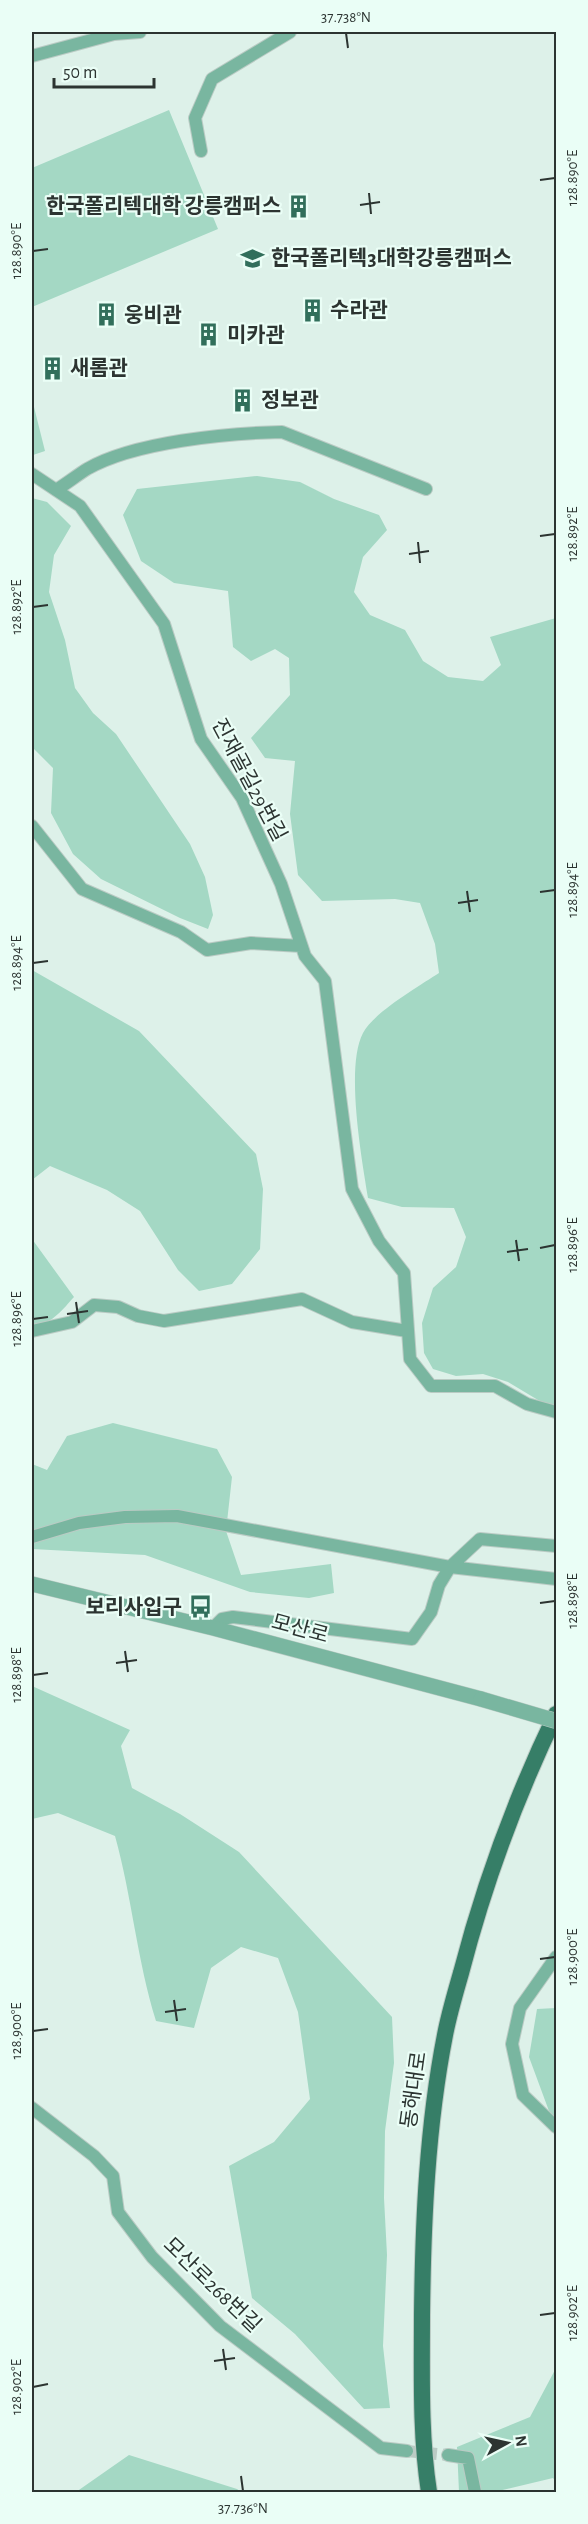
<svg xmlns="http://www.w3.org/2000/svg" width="588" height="2524" viewBox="0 0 588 2524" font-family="'Alegreya Sans','Noto Sans KR',sans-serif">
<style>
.green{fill:#a4d8c4}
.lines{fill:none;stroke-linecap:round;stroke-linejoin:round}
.minor-tunnel{stroke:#bacbc4;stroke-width:12;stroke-dasharray:12 6;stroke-linecap:butt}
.minor-casing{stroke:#bacbc4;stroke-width:14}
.tertiary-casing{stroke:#bacbc4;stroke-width:16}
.primary-casing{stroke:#bacbc4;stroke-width:18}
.minor{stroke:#79b6a0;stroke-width:12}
.tertiary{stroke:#79b6a0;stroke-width:15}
.primary{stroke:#367e67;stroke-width:16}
.tertiary-bridge-casing{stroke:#bacbc4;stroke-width:16;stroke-linecap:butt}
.tertiary-bridge{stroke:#79b6a0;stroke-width:15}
.ticks{fill:none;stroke:#2c3431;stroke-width:2}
.labels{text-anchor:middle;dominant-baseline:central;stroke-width:4.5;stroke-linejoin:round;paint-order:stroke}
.poi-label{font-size:21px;font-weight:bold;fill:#2c3431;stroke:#eafef6;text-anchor:start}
.street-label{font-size:21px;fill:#2c3431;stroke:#eafef6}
.neatline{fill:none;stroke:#2c3431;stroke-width:2}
.ticks-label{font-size:15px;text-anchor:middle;fill:#2c3431}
</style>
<rect width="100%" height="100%" fill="#ddf1e9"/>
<path class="green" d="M 169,110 L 218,229 L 32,307 L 32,168 Z
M 32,399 L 45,451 L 33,455 L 32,454 Z
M 257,476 L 300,482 L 334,499 L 379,515 L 387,530 L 363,557 L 354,592 L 370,615 L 405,630 L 423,661 L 448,677 L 483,681 L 501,665 L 490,637 L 556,618 L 556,1406 L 543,1403 L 508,1382 L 483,1374 L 456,1376 L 433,1369 L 424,1353 L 422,1323 L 433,1288 L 456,1267 L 466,1237 L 454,1208 L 402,1207 L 368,1198 C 362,1160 345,1067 363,1033 C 373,1013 419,986 439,973 L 435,944 L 420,903 L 395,899 L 322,901 L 298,875 L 290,814 L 295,761 L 265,758 L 251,738 L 290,695 L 289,658 L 275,649 L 251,661 L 233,647 L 228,591 L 174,583 L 141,561 L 123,515 L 137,489 Z
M 32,498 L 47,502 L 71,526 L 54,555 L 49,592 L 65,640 L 75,688 L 93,713 L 116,734 L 190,844 L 205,877 L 213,915 L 208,929 L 180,918 L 101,879 L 73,854 L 51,813 L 53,768 L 32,747 Z
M 32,970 L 139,1031 L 256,1154 L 263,1189 L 260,1249 L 232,1284 L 199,1291 L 178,1270 L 140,1211 L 107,1190 L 50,1166 L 32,1180 Z
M 32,1239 L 74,1297 C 63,1309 49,1328 32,1324 Z
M 113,1423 L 217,1449 L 232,1477 L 226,1531 L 241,1575 L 331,1564 L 334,1593 L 309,1598 L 250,1592 L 145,1555 L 32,1549 L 32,1464 L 47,1470 L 67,1436 Z
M 32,1686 L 130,1730 L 121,1746 L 132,1788 L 180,1814 L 239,1852 L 392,2017 L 394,2063 L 385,2131 L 384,2198 L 387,2255 L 383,2346 L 390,2408 L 364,2409 L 295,2334 L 252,2298 L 229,2166 L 274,2142 L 310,2099 L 298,2012 L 278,1958 L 241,1947 L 211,1968 L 194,2028 L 156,2021 C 137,1960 132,1897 115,1836 L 58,1813 L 32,1819 Z
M 556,2008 L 556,2130 L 529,2057 L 537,2009 Z
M 556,2368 L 556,2482 L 553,2478 L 494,2492 L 459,2492 L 457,2447 L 530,2417 Z
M 129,2455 L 237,2489 L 241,2492 L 76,2492 Z"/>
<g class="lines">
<path class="minor-tunnel" d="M 407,2451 L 448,2455"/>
<defs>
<path id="minor" d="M 32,56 L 114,34 L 140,32
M 201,151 L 195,118 L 212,79 L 290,32
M 32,474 L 80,506 L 164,624 L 201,739 L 242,798 L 281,884 L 305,956 L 325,981 L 352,1189 L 379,1241 L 404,1273 L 410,1359 L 431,1386 L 495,1386 L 527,1404 L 556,1412
M 56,490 C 66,484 76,476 87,469 C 134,442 227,433 282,432 L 426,489
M 32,826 L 82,889 L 181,932 L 207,950 L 251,943 L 301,946
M 32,1331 L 72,1322 L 94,1305 L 118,1307 L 138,1316 L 164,1321 L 302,1299 L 352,1322 L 407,1331
M 32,1537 L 79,1523 L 125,1517 L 177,1516 L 450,1567 L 556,1579
M 213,1628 L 222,1619 L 233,1617 L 412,1639 L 431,1612 L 439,1585 L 450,1567 L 480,1539 L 556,1546
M 556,1957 L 520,2008 L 512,2044 L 523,2095 L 556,2127
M 32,2108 L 94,2156 L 113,2176 L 118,2212 L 152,2257 L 220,2326 L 381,2448 L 407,2451
M 448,2455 L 468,2458 L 475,2492"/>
<path id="tertiary" d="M 32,1584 L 213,1628 L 481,1699"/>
<path id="primary" d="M 429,2492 C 420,2434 422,2374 422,2315 C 423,2222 427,2127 445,2035 C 449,2014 455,1994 461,1973 C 484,1884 516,1797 556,1714"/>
</defs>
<use href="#minor" class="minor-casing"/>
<use href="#tertiary" class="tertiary-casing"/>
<use href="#primary" class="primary-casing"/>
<use href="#minor" class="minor"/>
<use href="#tertiary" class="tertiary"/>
<use href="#primary" class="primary"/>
<defs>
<path id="tertiary-bridge" d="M 481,1699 L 556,1721"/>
</defs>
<use href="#tertiary-bridge" class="tertiary-bridge-casing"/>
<use href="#tertiary-bridge" class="tertiary-bridge"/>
</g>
<path class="ticks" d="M 346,33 L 348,48M 540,180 L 555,178M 369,193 L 371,214M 360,205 L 380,202M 33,251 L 48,249M 540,536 L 555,534M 418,542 L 420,563M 409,554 L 429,551M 33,607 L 48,605M 467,891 L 470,912M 540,892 L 555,890M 458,903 L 478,900M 33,963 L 48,961M 516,1240 L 519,1261M 540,1248 L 555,1245M 507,1252 L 528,1249M 76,1302 L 79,1323M 67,1314 L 88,1311M 33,1319 L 48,1317M 540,1603 L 555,1601M 125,1651 L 128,1672M 116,1663 L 137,1660M 33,1675 L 48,1673M 540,1959 L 555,1957M 174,2000 L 177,2021M 165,2012 L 186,2009M 33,2031 L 48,2029M 540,2315 L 555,2313M 223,2349 L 226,2370M 214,2361 L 235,2358M 33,2387 L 48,2384M 241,2476 L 243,2491"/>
<defs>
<symbol id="building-bare" viewBox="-9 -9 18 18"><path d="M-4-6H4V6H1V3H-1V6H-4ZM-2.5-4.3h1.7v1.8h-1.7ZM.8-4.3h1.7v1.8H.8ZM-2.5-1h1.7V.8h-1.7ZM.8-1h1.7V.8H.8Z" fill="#316f5b" stroke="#eafef6" stroke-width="2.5" paint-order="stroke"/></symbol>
<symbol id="university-bare" viewBox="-9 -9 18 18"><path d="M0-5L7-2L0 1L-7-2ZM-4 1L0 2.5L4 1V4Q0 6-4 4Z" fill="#316f5b" stroke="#eafef6" stroke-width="2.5" paint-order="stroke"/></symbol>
<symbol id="bus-bare" viewBox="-9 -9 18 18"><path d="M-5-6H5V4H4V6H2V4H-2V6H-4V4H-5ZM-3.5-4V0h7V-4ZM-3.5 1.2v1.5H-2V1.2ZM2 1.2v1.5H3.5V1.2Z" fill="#316f5b" stroke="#eafef6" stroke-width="2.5" paint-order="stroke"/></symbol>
</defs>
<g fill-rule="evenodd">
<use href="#building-bare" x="282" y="190" width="33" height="33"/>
<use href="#university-bare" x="236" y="242" width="33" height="33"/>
<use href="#building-bare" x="296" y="294" width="33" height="33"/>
<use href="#building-bare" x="90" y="298" width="33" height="33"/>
<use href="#building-bare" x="192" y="318" width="33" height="33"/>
<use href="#building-bare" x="36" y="352" width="33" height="33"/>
<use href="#building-bare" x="226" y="384" width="33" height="33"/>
<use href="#bus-bare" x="184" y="1590" width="33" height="33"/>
</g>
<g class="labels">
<g class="poi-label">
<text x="281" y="206" text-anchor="end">한국폴리텍대학 강릉캠퍼스</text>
<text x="271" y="258">한국폴리텍3대학강릉캠퍼스</text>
<text x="330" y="310">수라관</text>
<text x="124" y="315">웅비관</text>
<text x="227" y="335">미카관</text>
<text x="70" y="368">새롬관</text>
<text x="261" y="400">정보관</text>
<text x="182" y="1607" text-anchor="end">보리사입구</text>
</g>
<g class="street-label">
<text transform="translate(249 780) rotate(62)">진재골길29번길</text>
<text transform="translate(300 1629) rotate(15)">모산로</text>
<text transform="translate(414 2090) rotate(-82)">동해대로</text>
<text transform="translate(212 2285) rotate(44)">모산로268번길</text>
</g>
</g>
<rect width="588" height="2524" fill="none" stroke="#eafef6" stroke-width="66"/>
<g transform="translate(507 2443) rotate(82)" stroke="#eafef6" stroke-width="4.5" paint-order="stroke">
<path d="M0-4.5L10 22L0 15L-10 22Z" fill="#2c3431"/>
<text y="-9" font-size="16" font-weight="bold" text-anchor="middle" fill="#2c3431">N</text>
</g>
<path d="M54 78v9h100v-9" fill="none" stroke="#2c3431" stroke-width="3"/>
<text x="63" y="78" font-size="18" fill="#2c3431" stroke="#eafef6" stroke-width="4.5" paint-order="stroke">50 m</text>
<rect x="33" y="33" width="522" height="2458" class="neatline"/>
<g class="ticks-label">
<text x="346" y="22">37.738°N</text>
<text transform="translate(572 178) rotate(-90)" y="5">128.890°E</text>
<text transform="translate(16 251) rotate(-90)" y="5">128.890°E</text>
<text transform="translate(572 534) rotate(-90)" y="5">128.892°E</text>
<text transform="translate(16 607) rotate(-90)" y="5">128.892°E</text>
<text transform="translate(572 890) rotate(-90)" y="5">128.894°E</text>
<text transform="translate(16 963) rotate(-90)" y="5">128.894°E</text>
<text transform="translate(572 1245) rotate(-90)" y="5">128.896°E</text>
<text transform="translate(16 1319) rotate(-90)" y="5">128.896°E</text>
<text transform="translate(572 1601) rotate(-90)" y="5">128.898°E</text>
<text transform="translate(16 1675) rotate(-90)" y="5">128.898°E</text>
<text transform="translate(572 1957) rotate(-90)" y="5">128.900°E</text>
<text transform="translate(16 2031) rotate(-90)" y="5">128.900°E</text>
<text transform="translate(572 2313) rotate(-90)" y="5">128.902°E</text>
<text transform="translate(16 2387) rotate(-90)" y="5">128.902°E</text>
<text x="243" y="2513">37.736°N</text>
</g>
</svg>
